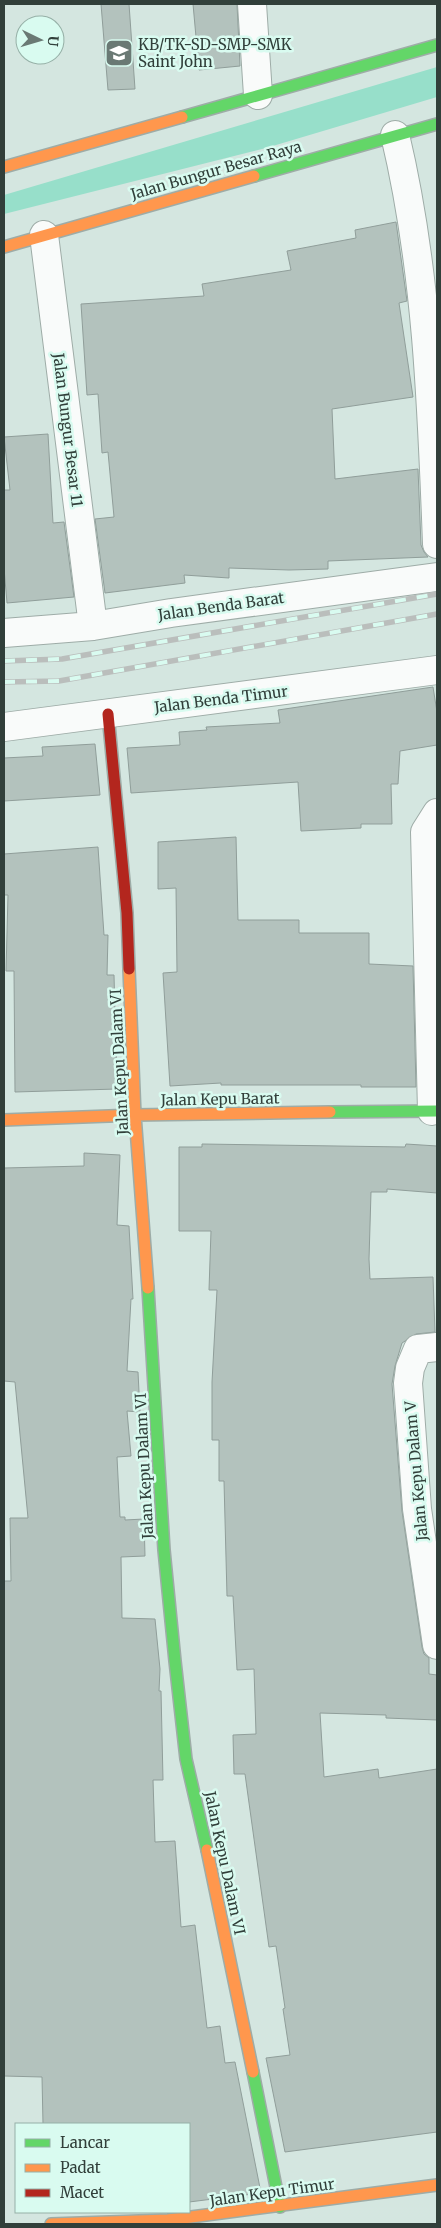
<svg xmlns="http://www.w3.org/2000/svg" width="441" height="2228" viewBox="0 0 441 2228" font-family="Merriweather,serif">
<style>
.green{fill:#97dfca}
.building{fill:#b3c2bd;stroke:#909e9a}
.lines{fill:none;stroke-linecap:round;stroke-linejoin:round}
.street-casing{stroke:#9eaca7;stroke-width:30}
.fast-casing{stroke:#9eaca7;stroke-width:14}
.slow-casing{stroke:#9eaca7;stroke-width:14}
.jam-casing{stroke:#9eaca7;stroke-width:14}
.street{stroke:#f9fbfa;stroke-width:28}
.fast{stroke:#63d668;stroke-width:11}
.slow{stroke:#ff974d;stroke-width:11}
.jam{stroke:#b3261e;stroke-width:11}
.rail-casing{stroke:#babebc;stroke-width:5.5}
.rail{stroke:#d9fbf0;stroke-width:4;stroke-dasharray:11;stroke-linecap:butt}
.labels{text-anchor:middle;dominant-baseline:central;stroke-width:5;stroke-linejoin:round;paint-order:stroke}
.poi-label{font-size:15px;fill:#313f3a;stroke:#d9fbf0;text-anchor:start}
.street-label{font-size:15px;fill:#313f3a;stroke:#d9fbf0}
</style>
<rect width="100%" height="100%" fill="#d4e6e0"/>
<path class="green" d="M 437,67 L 437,97 L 266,148 L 4,214 L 4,195 Z"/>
<path class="building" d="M 101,4 L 129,4 L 135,89 L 108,90 Z
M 193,4 L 237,4 L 240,66 L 199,70 Z
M 396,222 L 407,301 L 399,303 L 413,397 L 332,409 L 335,479 L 418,469 L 421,545 L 424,552 L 428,557 L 328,561 L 328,569 L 289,570 L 229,568 L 229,578 L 184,575 L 185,583 L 105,593 L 95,519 L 114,517 L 108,452 L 102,453 L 98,394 L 87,395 L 81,304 L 204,296 L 202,284 L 291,270 L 287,251 L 356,238 L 355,230 Z
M 48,434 L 53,523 L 64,522 L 74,597 L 7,603 L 4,568 L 4,490 L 10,490 L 4,437 Z
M 433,687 L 437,712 L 437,745 L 400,751 L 398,784 L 391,784 L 392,824 L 361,824 L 361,828 L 301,831 L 298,782 L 131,793 L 127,748 L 180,745 L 179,732 L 207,730 L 206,727 L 280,723 L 278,710 Z
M 95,744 L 100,795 L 4,801 L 4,758 L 43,756 L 42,747 Z
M 236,837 L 238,920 L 299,920 L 299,933 L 369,933 L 369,964 L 413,966 L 416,1087 L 361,1087 L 361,1085 L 221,1085 L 221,1083 L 170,1086 L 163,973 L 177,972 L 176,888 L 158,889 L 158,842 Z
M 98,847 L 104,935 L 108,935 L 107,975 L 114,975 L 117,1089 L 15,1092 L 14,971 L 6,971 L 8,895 L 4,895 L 4,854 Z
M 202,1144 L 405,1147 L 406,1144 L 437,1146 L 437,1193 L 387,1189 L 387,1192 L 371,1192 L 369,1259 L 370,1279 L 433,1277 L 435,1332 L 416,1334 L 402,1343 L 395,1366 L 392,1384 L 402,1511 L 422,1647 L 424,1654 L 429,1658 L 429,1674 L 437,1675 L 437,1720 L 386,1718 L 386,1715 L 320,1713 L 324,1777 L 378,1769 L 379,1778 L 437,1769 L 437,2132 L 285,2152 L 266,2058 L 290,2055 L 283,2009 L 285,2008 L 276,1946 L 269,1947 L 245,1774 L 234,1774 L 233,1735 L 256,1734 L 254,1669 L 237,1670 L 233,1596 L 227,1596 L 224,1481 L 219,1481 L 219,1440 L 212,1440 L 212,1382 L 217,1290 L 209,1290 L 211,1231 L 179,1231 L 179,1147 L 202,1147 Z
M 84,1153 L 120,1155 L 117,1225 L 129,1226 L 133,1299 L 131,1299 L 127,1371 L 138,1372 L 140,1412 L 127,1411 L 131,1456 L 117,1457 L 120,1517 L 125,1517 L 125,1520 L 144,1519 L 145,1556 L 121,1557 L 122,1618 L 155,1619 L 160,1669 L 159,1691 L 161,1691 L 163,1780 L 153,1780 L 155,1842 L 175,1841 L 181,1927 L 195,1925 L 207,2028 L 220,2026 L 225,2063 L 235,2062 L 261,2193 L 189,2202 L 189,2124 L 43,2124 L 42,2077 L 4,2076 L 4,1581 L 11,1581 L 10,1518 L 28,1518 L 15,1382 L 4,1381 L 4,1168 L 84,1166 Z"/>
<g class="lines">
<defs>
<path id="street" d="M 252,4 L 258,95
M 395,135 C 427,269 432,407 437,544
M 44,235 L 93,626
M 4,633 L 93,626 L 171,613 L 437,577
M 4,727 L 437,670
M 432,1111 L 425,832 L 437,813
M 437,1347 L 418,1349 L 410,1368 L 408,1383 L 417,1509 L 437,1645"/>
<path id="fast" d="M 182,117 L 437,45
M 254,176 L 437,124
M 330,1112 L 437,1111
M 148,1288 L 164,1550 L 175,1661 L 186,1759 L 207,1850
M 253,2072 L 280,2207"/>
<path id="slow" d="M 4,167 L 182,117
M 4,247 L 254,176
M 129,969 L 135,1115 L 148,1288
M 4,1120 L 135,1115 L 330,1112
M 207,1850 L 253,2072
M 51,2224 L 168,2220 L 437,2185"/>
<path id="jam" d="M 108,714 L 127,913 L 129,969"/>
</defs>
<use href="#street" class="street-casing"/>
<use href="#fast" class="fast-casing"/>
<use href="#slow" class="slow-casing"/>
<use href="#jam" class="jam-casing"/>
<use href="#street" class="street"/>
<use href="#fast" class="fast"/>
<use href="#slow" class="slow"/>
<use href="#jam" class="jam"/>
<defs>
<path id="rail" d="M 4,661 L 62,659 L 437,594
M 4,682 L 59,681 L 437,614"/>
</defs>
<use href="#rail" class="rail-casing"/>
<use href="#rail" class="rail"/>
</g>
<defs>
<symbol id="school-square" viewBox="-11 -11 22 22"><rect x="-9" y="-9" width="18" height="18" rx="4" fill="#6a7974" stroke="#d9fbf0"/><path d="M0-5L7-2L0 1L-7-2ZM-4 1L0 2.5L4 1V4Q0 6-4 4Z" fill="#fff"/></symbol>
</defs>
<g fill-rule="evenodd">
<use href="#school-square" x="103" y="37" width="32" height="32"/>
</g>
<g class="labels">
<g class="poi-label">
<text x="138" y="44">KB/TK-SD-SMP-SMK<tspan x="138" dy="17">Saint John</tspan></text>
</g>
<g class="street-label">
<text transform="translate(216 170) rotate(-16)">Jalan Bungur Besar Raya</text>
<text transform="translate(68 430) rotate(83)">Jalan Bungur Besar 11</text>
<text transform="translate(221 606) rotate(-8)">Jalan Benda Barat</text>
<text transform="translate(221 699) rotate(-7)">Jalan Benda Timur</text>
<text transform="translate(119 1062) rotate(-93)">Jalan Kepu Dalam VI</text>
<text transform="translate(220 1099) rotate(-1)">Jalan Kepu Barat</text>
<text transform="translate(144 1466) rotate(-93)">Jalan Kepu Dalam VI</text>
<text transform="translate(416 1471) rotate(-95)">Jalan Kepu Dalam V</text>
<text transform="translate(225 1863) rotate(78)">Jalan Kepu Dalam VI</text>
<text transform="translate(272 2192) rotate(-8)">Jalan Kepu Timur</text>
</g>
</g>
<rect width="441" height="2228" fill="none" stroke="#313f3a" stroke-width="10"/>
<rect x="15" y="2123" width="175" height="90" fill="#d9fbf0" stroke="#96b0a7"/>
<rect x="25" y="2139" width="25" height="8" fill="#63d668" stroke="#96b0a7"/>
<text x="60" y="2148" font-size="15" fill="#313f3a">Lancar</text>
<rect x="25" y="2164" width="25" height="8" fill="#ff974d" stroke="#96b0a7"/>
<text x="60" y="2173" font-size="15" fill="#313f3a">Padat</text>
<rect x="25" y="2189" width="25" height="8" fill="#b3261e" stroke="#96b0a7"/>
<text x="60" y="2198" font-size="15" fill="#313f3a">Macet</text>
<g transform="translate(40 40) rotate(95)"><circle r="24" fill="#d9fbf0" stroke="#96b0a7"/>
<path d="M0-4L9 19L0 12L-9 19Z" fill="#6a7974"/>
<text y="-8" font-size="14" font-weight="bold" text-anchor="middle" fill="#313f3a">U</text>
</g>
</svg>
